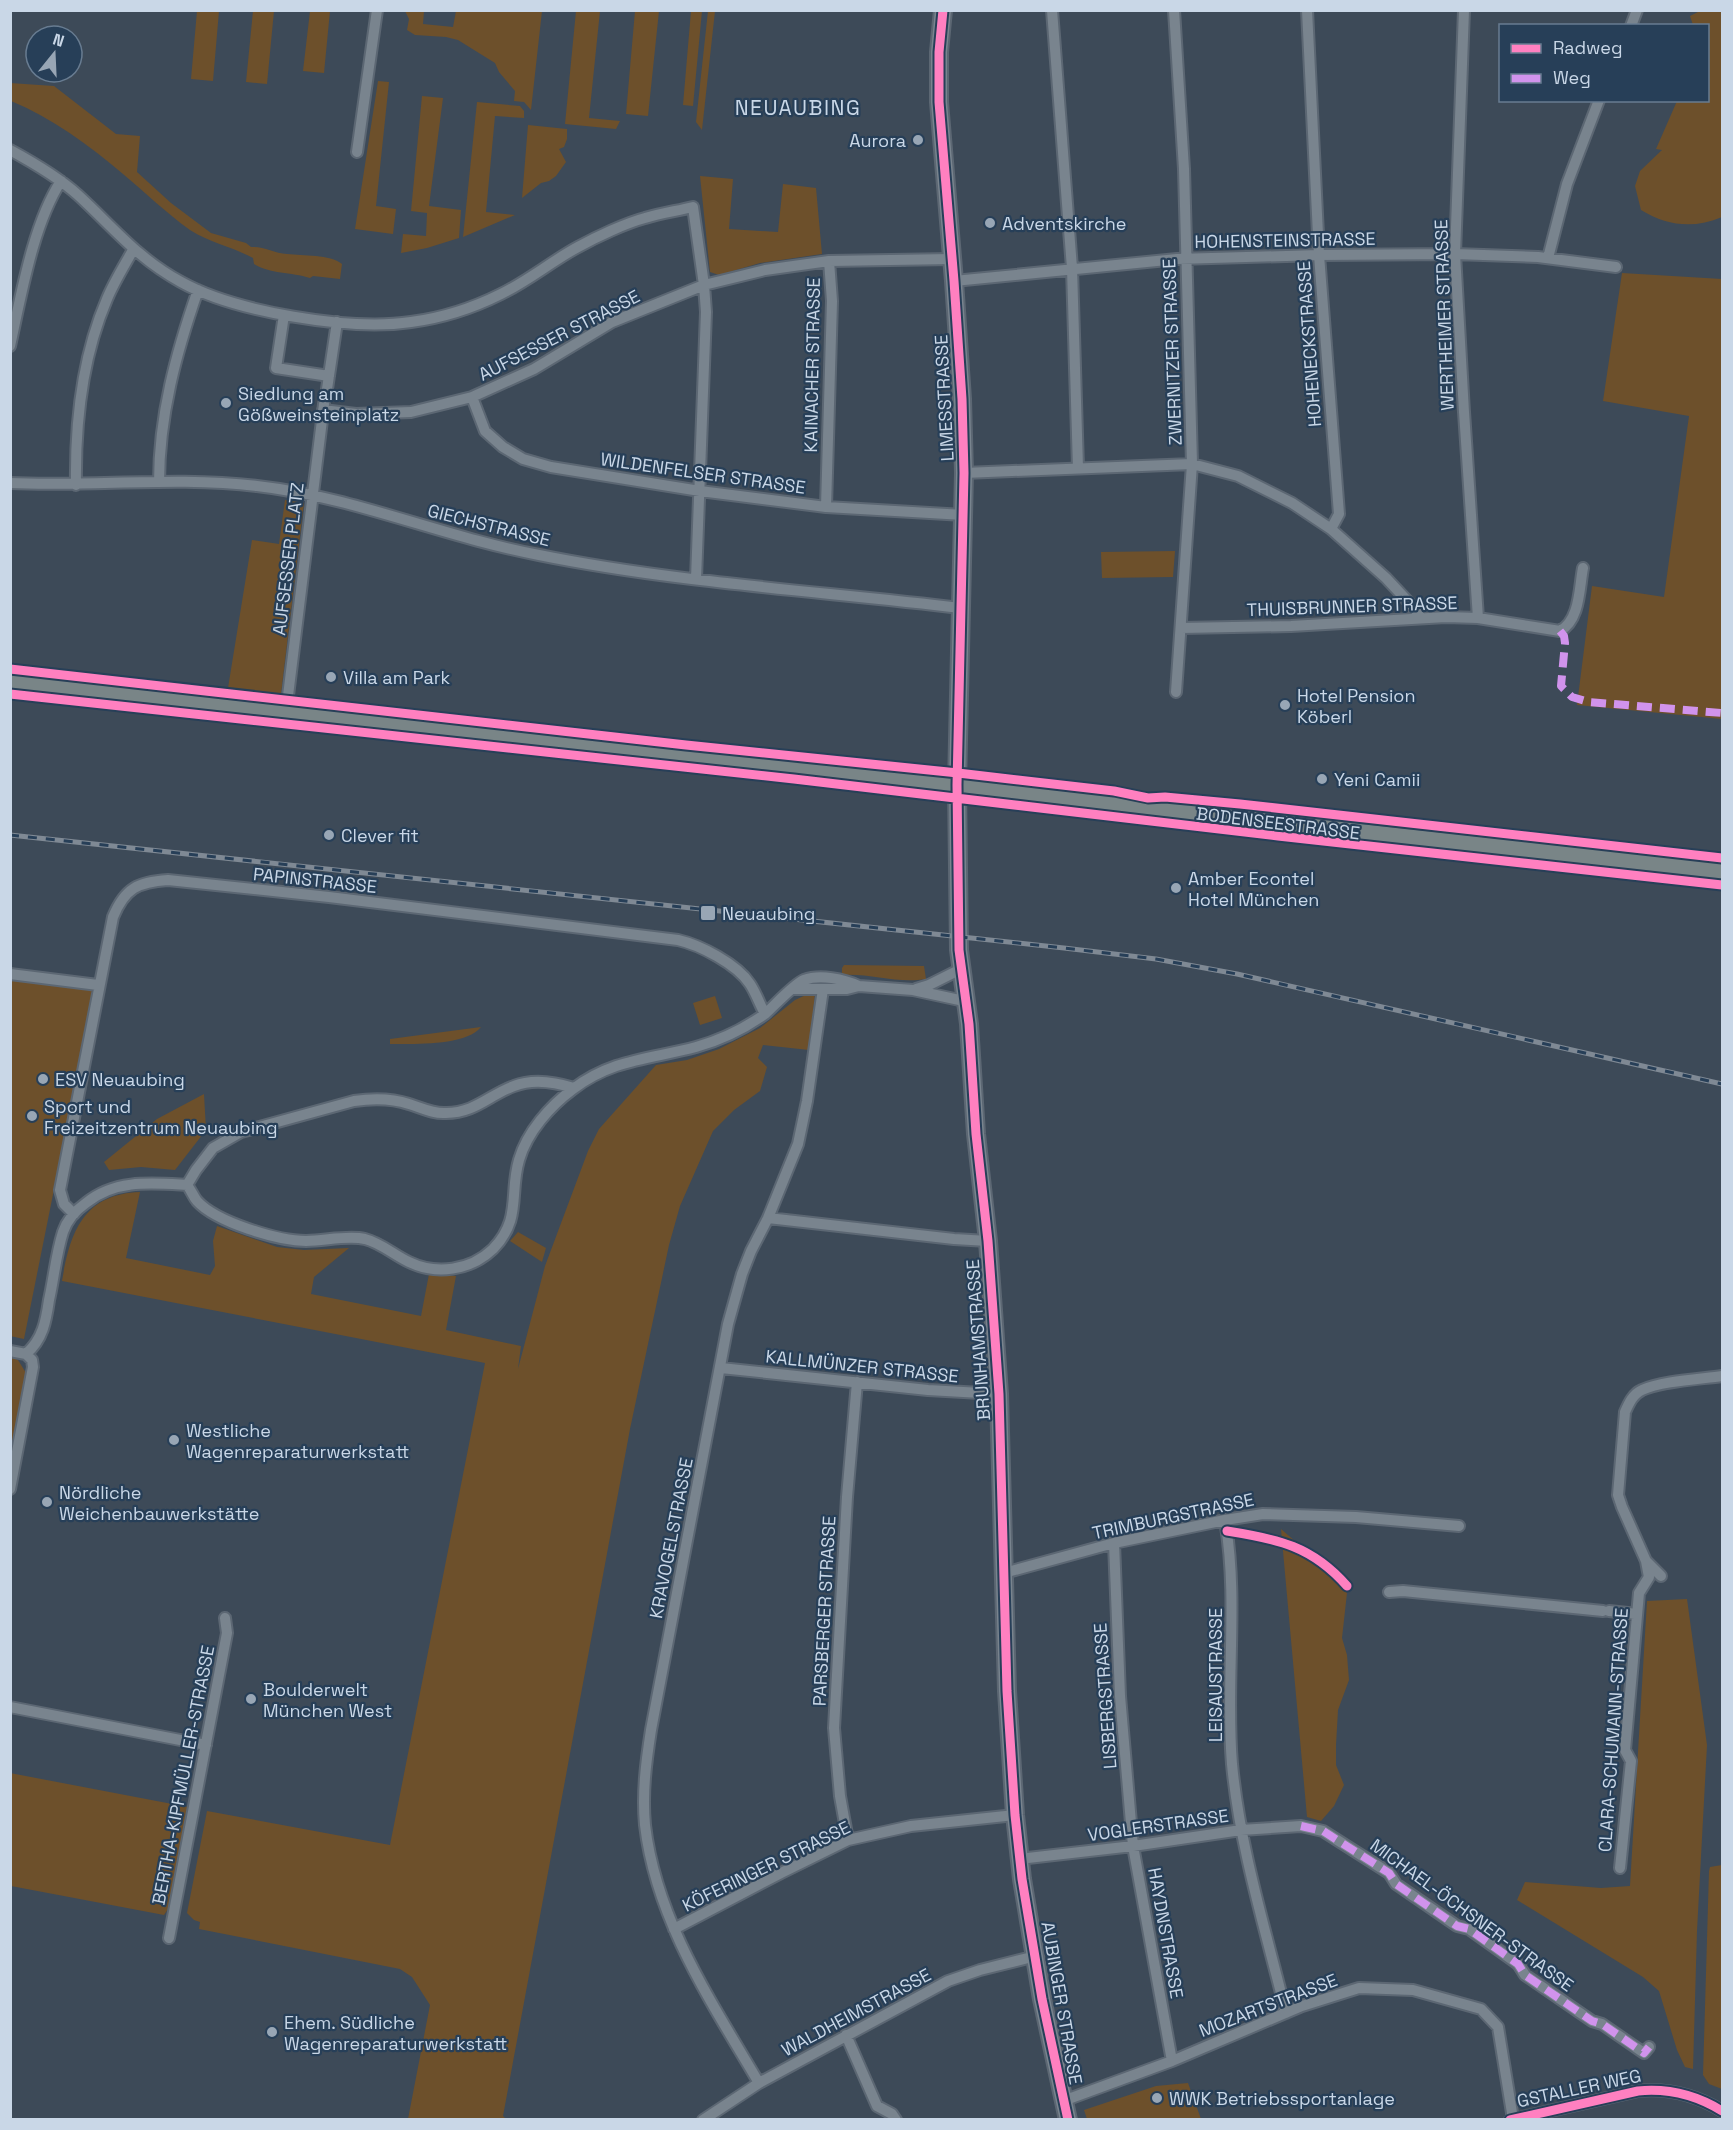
<svg xmlns="http://www.w3.org/2000/svg" width="1733" height="2130" viewBox="0 0 1733 2130" font-family="'Space Grotesk',sans-serif">
<style>
.green{fill:#6d502b}
.lines{fill:none;stroke-linecap:round;stroke-linejoin:round}
.street-casing{stroke:#5c6773;stroke-width:14}
.secondary-casing{stroke:#5c6773;stroke-width:20}
.primary-casing{stroke:#5c6773;stroke-width:21}
.street{stroke:#79848e;stroke-width:10}
.secondary{stroke:#79848e;stroke-width:16}
.primary{stroke:#798587;stroke-width:18}
.rail-casing{stroke:#7f8994;stroke-width:5}
.rail{stroke:#273f58;stroke-width:3;stroke-dasharray:9;stroke-linecap:butt}
.quiet{stroke:#d193ec;stroke-width:8;stroke-dasharray:15 8;stroke-linecap:butt}
.cycleway-casing{stroke:#273f58;stroke-width:13}
.cycleway{stroke:#ff80c0;stroke-width:9}
.poi-dot{fill:#98a6b5;stroke:#273f58;stroke-width:2}
.labels{text-anchor:middle;dominant-baseline:central;stroke-width:4.5;stroke-linejoin:round;paint-order:stroke}
.poi-label{font-size:18px;fill:#c9d7e7;stroke:#273f58;text-anchor:start}
.street-label{font-size:18px;fill:#c9d7e7;stroke:#273f58}
.quarter-label{font-size:21px;letter-spacing:1.5px;fill:#c9d7e7;stroke:#273f58}
</style>
<rect width="100%" height="100%" fill="#3d4a58"/>
<path class="green" d="M 465,10 L 542,11 L 531,110 L 524,102 L 514,101 L 515,91 L 499,72 L 495,63 L 458,40 L 446,37 L 415,35 L 407,30 L 409,19 L 405,11 L 424,11 L 423,24 L 453,27 L 456,11 Z
M 1702,10 L 1722,11 L 1722,217 C 1694,229 1667,226 1641,210 L 1635,186 L 1640,171 L 1662,150 L 1656,149 L 1677,101 L 1708,100 L 1708,26 L 1693,25 L 1690,16 Z
M 197,11 L 219,11 L 213,81 L 191,79 Z
M 253,11 L 274,11 L 267,84 L 246,82 Z
M 310,11 L 330,11 L 324,73 L 303,71 Z
M 576,11 L 600,11 L 589,118 L 620,121 L 616,129 L 565,124 Z
M 635,11 L 659,11 L 648,116 L 626,114 Z
M 691,11 L 702,11 L 693,106 L 683,105 Z
M 708,11 L 715,11 L 702,130 L 696,122 Z
M 378,81 L 389,82 L 376,206 L 396,209 L 393,234 L 355,229 Z
M 10,83 L 54,86 L 116,134 L 140,136 L 137,172 L 171,203 L 211,233 L 246,243 L 251,247 C 263,246 274,253 287,254 C 303,256 330,254 342,264 L 340,279 L 313,276 L 310,278 C 291,272 270,274 254,264 L 253,258 C 233,247 210,243 190,230 C 166,213 145,192 123,174 C 89,145 52,118 11,101 Z
M 422,96 L 443,98 L 429,206 L 461,210 L 459,238 L 427,248 L 401,253 L 403,234 L 426,236 L 427,213 L 411,211 Z
M 477,102 L 520,106 L 524,111 L 524,118 L 495,116 L 486,212 L 515,215 L 463,237 Z
M 528,125 L 567,129 L 567,139 L 564,147 L 559,149 L 566,162 L 556,176 L 549,181 L 541,183 L 522,198 Z
M 700,176 L 733,179 L 729,229 L 778,232 L 783,184 L 816,188 L 822,254 L 760,263 L 719,275 L 710,272 Z
M 1622,273 L 1722,279 L 1722,719 L 1577,705 L 1592,586 L 1664,597 L 1689,416 L 1603,401 Z
M 285,500 L 304,503 L 281,694 L 228,688 L 252,540 L 279,544 Z
M 1175,551 L 1173,577 L 1102,578 L 1101,552 Z
M 844,965 L 924,966 L 926,979 C 897,984 870,973 842,975 L 842,968 Z
M 10,971 L 96,980 L 24,1339 L 10,1336 Z
M 808,994 L 815,994 L 809,1050 L 763,1045 L 758,1058 L 767,1067 L 760,1091 L 734,1110 L 713,1131 L 680,1206 L 669,1245 L 630,1429 L 503,2116 L 506,2119 L 408,2119 L 430,2005 L 412,1977 L 400,1969 L 199,1929 L 200,1922 L 194,1920 L 187,1913 L 207,1811 L 390,1845 L 485,1363 L 62,1281 C 70,1233 83,1194 140,1192 L 126,1258 L 210,1275 L 215,1266 L 213,1241 L 217,1226 L 277,1247 L 304,1250 L 349,1248 L 314,1277 L 311,1294 L 421,1316 L 429,1274 L 456,1276 L 446,1330 L 521,1346 L 518,1369 L 545,1266 L 588,1151 L 599,1129 L 656,1065 L 687,1060 L 719,1049 L 760,1028 L 795,1000 Z
M 715,996 L 722,1018 L 700,1025 L 693,1003 Z
M 481,1027 C 466,1046 413,1044 390,1044 L 390,1039 Z
M 204,1094 L 206,1130 L 175,1170 L 141,1167 L 109,1170 L 104,1162 L 157,1119 Z
M 518,1232 L 546,1248 L 542,1262 L 510,1241 Z
M 11,1357 L 18,1360 L 26,1373 L 11,1453 Z
M 1281,1529 L 1327,1569 L 1347,1593 L 1342,1638 L 1347,1655 L 1349,1680 L 1338,1710 L 1336,1745 L 1336,1765 L 1344,1785 L 1334,1806 L 1321,1821 L 1307,1817 Z
M 1687,1599 L 1707,1745 L 1697,1931 L 1693,2069 L 1685,2067 L 1677,2050 L 1659,1991 L 1643,1977 L 1517,1900 L 1525,1882 L 1601,1888 L 1630,1886 L 1647,1601 Z
M 10,1773 L 188,1807 L 168,1909 L 164,1915 L 11,1886 Z
M 1722,1865 L 1722,2089 L 1709,2084 L 1703,2075 L 1709,1871 L 1710,1867 Z
M 1188,2083 L 1201,2119 L 1087,2119 L 1084,2110 L 1156,2086 Z"/>
<g class="lines">
<defs>
<path id="street" d="M 1052,10 L 1072,268 L 1078,468
M 1174,10 L 1184,169 L 1192,464 L 1176,692
M 1307,10 L 1319,255 L 1339,514 L 1331,529
M 1464,10 L 1455,254 L 1464,412 L 1478,618
M 1631,26 L 1637,10
M 10,150 C 34,163 58,177 78,195 C 114,228 137,258 181,282 C 235,312 350,331 411,322 C 442,318 473,308 501,294 C 528,281 552,261 578,247 C 596,237 626,223 645,218 C 661,213 677,211 693,207 L 704,285 L 706,312 L 696,579
M 357,152 L 377,10
M 1548,258 L 1567,184 L 1599,100
M 954,281 L 1177,259 L 1319,255 L 1455,254 L 1538,257 L 1616,267
M 284,315 L 276,368 L 329,376
M 10,346 C 21,296 33,224 61,181
M 327,389 L 337,322
M 472,397 L 485,431 L 503,447 L 523,459 L 551,467 L 700,491 L 826,507 L 964,515
M 323,410 L 356,414 L 411,412 L 472,397 L 534,369 L 612,322 L 704,285 L 765,270 L 829,261 L 952,259
M 964,473 L 1192,464 L 1238,476 L 1292,503 L 1331,529 L 1386,578 L 1415,609 L 1420,617
M 159,482 C 159,416 176,353 198,290
M 10,483 C 93,487 175,476 257,486 C 354,497 443,537 539,555 C 678,583 820,591 961,608
M 76,485 C 75,421 82,357 107,299 C 114,282 124,266 133,250
M 826,507 L 832,301 L 829,261
M 1181,628 L 1291,626 L 1446,617 L 1478,618 L 1560,631 C 1580,620 1579,589 1583,568
M 286,712 L 324,404
M 10,974 L 98,985
M 793,989 L 847,989 L 859,986 L 913,990 L 964,1001
M 916,989 L 929,985 L 961,969
M 187,1185 C 191,1190 193,1196 197,1201 C 216,1222 278,1241 306,1241 C 325,1241 347,1235 365,1239 C 381,1243 394,1255 409,1262 C 436,1275 470,1271 493,1249 C 522,1219 509,1194 519,1160 C 527,1132 550,1106 573,1089 C 612,1059 651,1059 696,1047 C 721,1040 744,1029 765,1014
M 187,1185 L 196,1170 L 213,1148 L 241,1132 L 354,1101 C 374,1098 391,1098 409,1104 C 422,1108 433,1114 446,1113 C 475,1113 489,1095 514,1086 C 534,1078 555,1082 574,1088
M 74,1214 L 64,1204 L 60,1190 L 113,917 C 125,888 138,882 168,880 L 329,897 L 678,940 C 700,945 737,964 750,984 C 756,993 760,1005 765,1014 C 774,1006 794,984 804,980 C 820,974 844,979 859,986
M 768,1218 L 954,1239 L 988,1241
M 10,1351 L 26,1354
M 26,1354 C 43,1339 46,1321 49,1300 C 54,1278 56,1254 63,1232 C 67,1220 76,1210 86,1203 C 115,1179 152,1183 187,1185
M 721,1368 L 928,1390 L 999,1394
M 10,1489 L 33,1367 L 32,1360 L 26,1354
M 1225,1520 C 1239,1601 1225,1683 1232,1764 C 1240,1849 1266,1931 1286,2013
M 1114,1543 L 1120,1696 L 1133,1846 L 1172,2061
M 1004,1573 L 1114,1543 L 1225,1520 L 1263,1514 L 1356,1517 L 1459,1526
M 1661,1576 L 1646,1561 L 1622,1507 L 1618,1495 L 1625,1412 C 1629,1403 1633,1394 1642,1390 C 1661,1381 1701,1379 1722,1376
M 1389,1592 L 1403,1591 L 1603,1611
M 1609,1611 L 1637,1614
M 10,1707 L 206,1745
M 848,1840 L 840,1796 L 834,1728 L 847,1497 L 857,1382
M 1019,1859 L 1133,1846 L 1241,1830 L 1301,1826 L 1323,1831 L 1389,1873 L 1396,1884 L 1457,1926 L 1469,1929 L 1518,1964 L 1525,1975 L 1592,2021 L 1602,2024 L 1644,2053 L 1649,2047
M 1620,1868 L 1631,1761 L 1625,1750 L 1639,1593 L 1649,1577 L 1646,1561
M 674,1929 L 781,1873 L 848,1840 L 911,1826 L 1015,1815
M 169,1938 L 227,1633 L 225,1618
M 846,2035 L 877,2106 L 892,2114 L 896,2120
M 759,2083 C 712,2003 656,1920 645,1825 C 642,1793 646,1762 651,1730 L 728,1324 L 742,1274 L 751,1251 L 768,1218 L 798,1144 L 807,1101 L 823,989
M 1063,2101 L 1172,2061 L 1302,2006 L 1359,1988 L 1413,1990 L 1481,2009 L 1498,2027 L 1513,2119
M 703,2120 L 759,2083 L 948,1981 L 980,1970 L 1036,1956
M 1510,2120 L 1638,2091 C 1669,2088 1696,2095 1722,2111"/>
<path id="secondary" d="M 943,10 L 939,52 L 939,102 L 954,281 L 962,399 L 964,473 L 957,785 L 959,950 L 969,1024 L 976,1134 L 988,1241 L 999,1394 L 1007,1691 L 1015,1815 L 1022,1879 L 1042,1999 L 1068,2120"/>
<path id="primary" d="M 10,682 L 957,785 L 1285,825 L 1722,872"/>
</defs>
<use href="#street" class="street-casing"/>
<use href="#secondary" class="secondary-casing"/>
<use href="#primary" class="primary-casing"/>
<use href="#street" class="street"/>
<use href="#secondary" class="secondary"/>
<use href="#primary" class="primary"/>
<defs>
<path id="rail" d="M 10,835 L 1064,948 L 1156,959 L 1237,974 L 1722,1084"/>
</defs>
<use href="#rail" class="rail-casing"/>
<use href="#rail" class="rail"/>
<path class="quiet" d="M 1560,631 L 1564,636 L 1565,643 L 1561,686 L 1572,697 L 1589,702 L 1722,713
M 1301,1826 L 1323,1831 L 1389,1873 L 1396,1884 L 1457,1926 L 1469,1929 L 1518,1964 L 1525,1975 L 1592,2021 L 1602,2024 L 1644,2053 L 1649,2047"/>
<defs>
<path id="cycleway" d="M 943,10 L 939,52 L 939,102 L 954,281 L 962,399 L 964,473 L 957,785 L 959,950 L 969,1024 L 976,1134 L 988,1241 L 999,1394 L 1007,1691 L 1015,1815 L 1022,1879 L 1042,1999 L 1068,2120
M 10,669 L 686,745 L 958,773 L 1114,791 L 1148,798 L 1165,797 L 1240,804 L 1722,858
M 10,694 L 794,779 L 1278,836 L 1722,885
M 1227,1531 C 1278,1539 1312,1546 1347,1586
M 1510,2120 L 1638,2091 C 1669,2088 1696,2095 1722,2111"/>
</defs>
<use href="#cycleway" class="cycleway-casing"/>
<use href="#cycleway" class="cycleway"/>
</g>
<g class="poi-dot">
<circle cx="918" cy="140" r="6"/>
<circle cx="990" cy="223" r="6"/>
<circle cx="226" cy="403" r="6"/>
<circle cx="331" cy="677" r="6"/>
<circle cx="1285" cy="705" r="6"/>
<circle cx="1322" cy="779" r="6"/>
<circle cx="329" cy="835" r="6"/>
<circle cx="1176" cy="888" r="6"/>
<rect x="700" y="905" width="16" height="16" rx="3"/>
<circle cx="43" cy="1079" r="6"/>
<circle cx="32" cy="1116" r="6"/>
<circle cx="174" cy="1440" r="6"/>
<circle cx="47" cy="1502" r="6"/>
<circle cx="251" cy="1699" r="6"/>
<circle cx="272" cy="2032" r="6"/>
<circle cx="1157" cy="2098" r="6"/>
</g>
<g class="labels">
<g class="poi-label">
<text x="906" y="140" text-anchor="end">Aurora</text>
<text x="1002" y="223">Adventskirche</text>
<text x="238" y="393">Siedlung am<tspan x="238" dy="21">Gößweinsteinplatz</tspan></text>
<text x="343" y="677">Villa am Park</text>
<text x="1297" y="695">Hotel Pension<tspan x="1297" dy="21">Köberl</tspan></text>
<text x="1334" y="779">Yeni Camii</text>
<text x="341" y="835">Clever fit</text>
<text x="1188" y="878">Amber Econtel<tspan x="1188" dy="21">Hotel München</tspan></text>
<text x="722" y="913">Neuaubing</text>
<text x="55" y="1079">ESV Neuaubing</text>
<text x="44" y="1106">Sport und<tspan x="44" dy="21">Freizeitzentrum Neuaubing</tspan></text>
<text x="186" y="1430">Westliche<tspan x="186" dy="21">Wagenreparaturwerkstatt</tspan></text>
<text x="59" y="1492">Nördliche<tspan x="59" dy="21">Weichenbauwerkstätte</tspan></text>
<text x="263" y="1689">Boulderwelt<tspan x="263" dy="21">München West</tspan></text>
<text x="284" y="2022">Ehem. Südliche<tspan x="284" dy="21">Wagenreparaturwerkstatt</tspan></text>
<text x="1169" y="2098">WWK Betriebssportanlage</text>
</g>
<g class="street-label">
<text transform="translate(1285 240) rotate(-1)">HOHENSTEINSTRASSE</text>
<text transform="translate(1444 315) rotate(-92)">WERTHEIMER STRASSE</text>
<text transform="translate(559 335) rotate(-27)">AUFSESSER STRASSE</text>
<text transform="translate(1309 344) rotate(-94)">HOHENECKSTRASSE</text>
<text transform="translate(1172 352) rotate(-92)">ZWERNITZER STRASSE</text>
<text transform="translate(812 365) rotate(-89)">KAINACHER STRASSE</text>
<text transform="translate(944 398) rotate(-93)">LIMESSTRASSE</text>
<text transform="translate(703 473) rotate(8)">WILDENFELSER STRASSE</text>
<text transform="translate(489 525) rotate(14)">GIECHSTRASSE</text>
<text transform="translate(288 559) rotate(-83)">AUFSESSER PLATZ</text>
<text transform="translate(1352 606) rotate(-2)">THUISBRUNNER STRASSE</text>
<text transform="translate(1278 823) rotate(7)">BODENSEESTRASSE</text>
<text transform="translate(315 880) rotate(6)">PAPINSTRASSE</text>
<text transform="translate(978 1340) rotate(-94)">BRUNHAMSTRASSE</text>
<text transform="translate(862 1366) rotate(6)">KALLMÜNZER STRASSE</text>
<text transform="translate(1173 1516) rotate(-12)">TRIMBURGSTRASSE</text>
<text transform="translate(671 1538) rotate(-79)">KRAVOGELSTRASSE</text>
<text transform="translate(824 1611) rotate(-87)">PARSBERGER STRASSE</text>
<text transform="translate(1215 1675) rotate(-90)">LEISAUSTRASSE</text>
<text transform="translate(1105 1696) rotate(-94)">LISBERGSTRASSE</text>
<text transform="translate(1613 1730) rotate(-86)">CLARA-SCHUMANN-STRASSE</text>
<text transform="translate(183 1775) rotate(-79)">BERTHA-KIPFMÜLLER-STRASSE</text>
<text transform="translate(1158 1825) rotate(-8)">VOGLERSTRASSE</text>
<text transform="translate(766 1866) rotate(-26)">KÖFERINGER STRASSE</text>
<text transform="translate(1472 1915) rotate(36)">MICHAEL-ÖCHSNER-STRASSE</text>
<text transform="translate(1166 1933) rotate(80)">HAYDNSTRASSE</text>
<text transform="translate(1062 2003) rotate(80)">AUBINGER STRASSE</text>
<text transform="translate(1268 2005) rotate(-21)">MOZARTSTRASSE</text>
<text transform="translate(856 2012) rotate(-28)">WALDHEIMSTRASSE</text>
<text transform="translate(1579 2088) rotate(-12)">GSTALLER WEG</text>
</g>
<g class="quarter-label">
<text x="798" y="107">NEUAUBING</text>
</g>
</g>
<rect width="1733" height="2130" fill="none" stroke="#c9d7e7" stroke-width="24"/>
<rect x="1499" y="24" width="210" height="78" fill="#273f58" stroke="#687c91" stroke-width="1.5"/>
<rect x="1511" y="44" width="30" height="9" fill="#ff80c0" stroke="#687c91" stroke-width="1.5"/>
<text x="1553" y="54" font-size="18" fill="#c9d7e7">Radweg</text>
<rect x="1511" y="74" width="30" height="9" fill="#d193ec" stroke="#687c91" stroke-width="1.5"/>
<text x="1553" y="84" font-size="18" fill="#c9d7e7">Weg</text>
<g transform="translate(54 54) rotate(18)"><circle r="28" fill="#273f58" stroke="#687c91" stroke-width="1.5"/>
<path d="M0-4.5L10 22L0 15L-10 22Z" fill="#98a6b5"/>
<text y="-9" font-size="16" font-weight="bold" text-anchor="middle" fill="#c9d7e7">N</text>
</g>
</svg>
